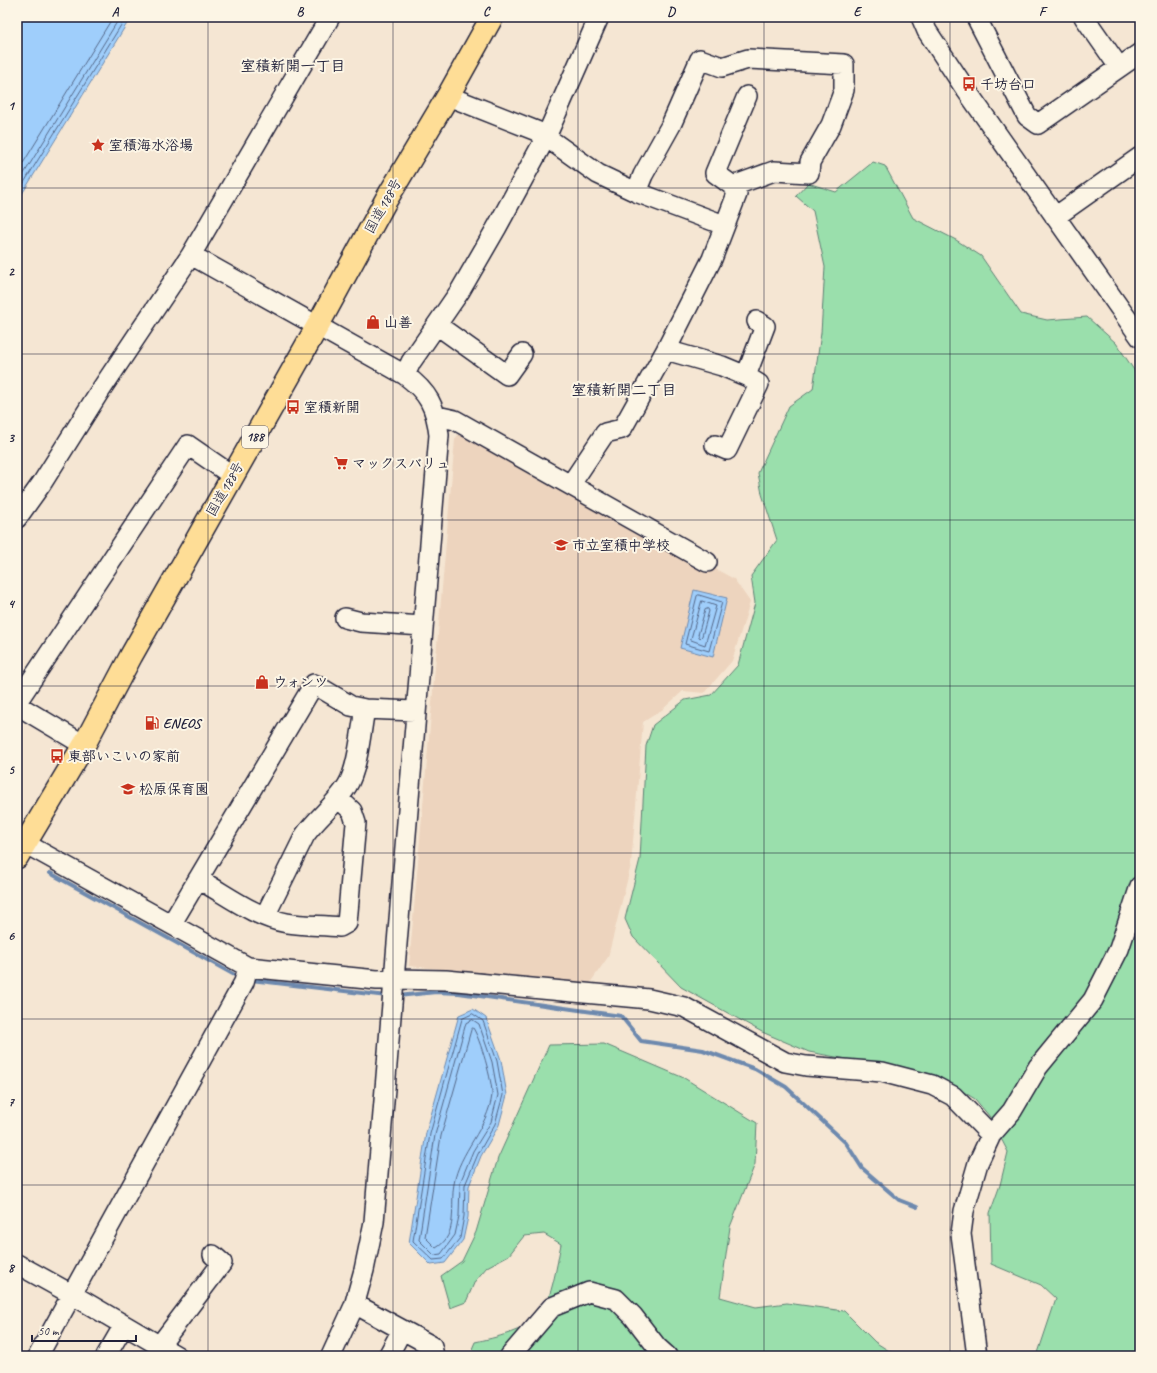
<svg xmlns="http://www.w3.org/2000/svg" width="1157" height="1373" viewBox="0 0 1157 1373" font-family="Caveat,'Klee One',sans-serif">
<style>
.built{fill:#edd4be}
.green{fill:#9adfac;stroke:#5e8074}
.water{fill:#9fcefb;stroke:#6d89ae}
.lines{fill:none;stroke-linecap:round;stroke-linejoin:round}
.shore{stroke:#546788;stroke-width:1}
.stream{stroke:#6d89ae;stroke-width:4}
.minor-casing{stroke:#22223b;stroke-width:22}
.highway-casing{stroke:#22223b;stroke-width:25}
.minor{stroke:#fcf5e5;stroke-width:19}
.highway{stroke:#fedd96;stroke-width:22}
.grid{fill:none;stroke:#22223b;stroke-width:1;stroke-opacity:0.55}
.labels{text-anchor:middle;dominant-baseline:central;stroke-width:4;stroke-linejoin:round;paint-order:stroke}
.shield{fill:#fcf5e5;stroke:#63616e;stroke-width:1}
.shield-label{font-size:13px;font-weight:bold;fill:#22223b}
.poi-label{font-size:14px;font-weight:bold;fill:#22223b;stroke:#fcf5e5;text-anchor:start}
.street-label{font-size:14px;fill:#22223b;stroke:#fcf5e5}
.neighbourhood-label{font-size:15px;font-weight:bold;fill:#22223b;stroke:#fcf5e5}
.neatline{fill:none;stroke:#22223b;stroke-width:1.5}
.grid-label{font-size:13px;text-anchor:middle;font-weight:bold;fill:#22223b}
</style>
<rect width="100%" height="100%" fill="#f5e6d3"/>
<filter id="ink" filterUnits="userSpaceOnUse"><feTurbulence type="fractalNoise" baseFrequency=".025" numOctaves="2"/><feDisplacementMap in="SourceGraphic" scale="8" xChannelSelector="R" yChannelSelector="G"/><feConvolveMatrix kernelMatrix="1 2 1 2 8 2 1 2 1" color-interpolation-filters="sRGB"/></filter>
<g filter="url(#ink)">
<path class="built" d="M 461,431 L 734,579 L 750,602 L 732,661 L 704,693 L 683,691 L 662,710 L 643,722 L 631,865 L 608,957 L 590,983 L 409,966 L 455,439 Z"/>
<path class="green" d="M 873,162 L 885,166 L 913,218 L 956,240 L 981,256 L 1021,314 L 1047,320 L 1087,317 L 1116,343 L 1140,379 L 1140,1356 L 1037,1356 L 1056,1299 L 1041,1285 L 991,1264 L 990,1213 L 1000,1185 L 1008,1152 L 990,1117 L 975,1099 L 938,1076 L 809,1052 L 762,1032 L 681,987 L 633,937 L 625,919 L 640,859 L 646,746 L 653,725 L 685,700 L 711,695 L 738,665 L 755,603 L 751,576 L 777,540 L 762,494 L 758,473 L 789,406 L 813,389 L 821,333 L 825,267 L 813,211 L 796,196 L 808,183 L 836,192 Z
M 604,1044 L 684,1078 L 757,1123 L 755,1164 L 730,1227 L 720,1297 L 756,1307 L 787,1303 L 844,1311 L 875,1342 L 897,1356 L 479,1356 L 472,1349 L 475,1342 C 494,1338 526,1331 540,1315 C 552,1299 557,1264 561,1244 L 544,1234 L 524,1236 L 509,1255 L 487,1267 L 475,1281 L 466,1302 L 450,1308 L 441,1276 L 462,1261 L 476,1232 L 498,1158 L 549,1045 Z"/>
<path class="water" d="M 17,17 L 131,17 L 17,202 Z
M 694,590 L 727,598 L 713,657 L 680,648 Z
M 473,1009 L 486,1018 L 501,1060 L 507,1095 L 499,1125 L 481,1156 L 469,1186 L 468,1217 L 463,1240 L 445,1263 L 431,1265 L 409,1243 L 426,1133 L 459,1015 Z"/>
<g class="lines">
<path class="shore" d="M 17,173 L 113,17
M 17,185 L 120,17
M 17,194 L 126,17
M 699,595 L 722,602 L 709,651 L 685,644 L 697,596 Z
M 702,601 L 716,606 L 705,645 L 691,640 Z
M 708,609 L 709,611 L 702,636 L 700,638 L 698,635 L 705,610 Z
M 473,1014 L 483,1021 L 497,1061 L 503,1095 L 495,1124 L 478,1154 L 465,1185 L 464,1216 L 460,1238 L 443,1259 L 433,1260 L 413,1241 L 430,1134 L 462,1019 Z
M 473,1020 L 479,1024 L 492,1062 L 498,1095 L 491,1122 L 473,1151 L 460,1183 L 459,1216 L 455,1235 L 441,1254 L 434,1255 L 419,1240 L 435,1135 L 466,1023 Z
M 473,1028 C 480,1038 493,1083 492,1095 C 488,1128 459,1152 454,1184 C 450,1205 459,1235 436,1248 L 425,1237 L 441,1136 L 471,1030 Z"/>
<path class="stream" d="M 50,873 L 240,978
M 251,980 L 387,996
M 398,996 L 436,992 L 459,993 L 621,1016 L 641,1041 L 703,1050 L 755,1069 L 786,1087 L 846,1143 L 862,1168 L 899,1200 L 917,1207"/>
<defs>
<path id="minor" d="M 921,17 L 927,31 L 964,87 L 1140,337
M 976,17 L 1027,116 L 1038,124 L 1140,53
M 1084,17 L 1119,67
M 448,96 L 539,132 L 598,174 L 636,192 L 724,225
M 636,192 L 643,175 L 671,125 L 700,59 L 722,67 L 748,59 L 844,64 L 844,90 L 831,125 L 810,162 L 809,173 L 774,171 L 733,186
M 1055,217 L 1140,157
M 191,255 L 405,375 C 428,392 436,407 439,435 L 374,1222 L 364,1270 L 354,1306 L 331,1356
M 437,325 L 507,375 L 522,354
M 666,350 L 722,366 L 746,376 L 759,384 L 727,450 L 715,445
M 405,375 L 411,362 L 460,291 L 497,227 L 546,137 L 599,17
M 746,376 L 765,326 L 757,321
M 437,416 L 455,420 L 707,562
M 571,484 L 605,433 L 622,429 L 666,350 L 712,259 L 737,194 L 733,186 L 715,173 L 747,96
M 17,518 L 42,483 L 98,394 L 191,255 L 330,17
M 345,618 L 361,622 L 423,626
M 17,702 L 188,445 L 233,476
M 17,705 L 84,745
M 17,839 L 248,967 L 377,980 L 393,979 L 446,980 L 649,999 L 684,1007 L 785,1062 L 806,1066 L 882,1072 L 932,1085 L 953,1096 L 991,1135
M 198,879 C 227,895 254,917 287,923 C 304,926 323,925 340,927 L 347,923 L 356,823 L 352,811 L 338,798
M 265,916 L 305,835 C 318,817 336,804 347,786 C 358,769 361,730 365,709
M 172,923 L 314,684 L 351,706 L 365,709 L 415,711
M 17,1264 L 73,1295 L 177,1356
M 354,1306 L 364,1309 L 432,1346 L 434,1356
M 160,1345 L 222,1263 L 213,1255
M 38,1356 L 244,982 L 248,967
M 106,1356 L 124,1325
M 388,1356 L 402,1330
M 510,1356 L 552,1307 L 589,1292 L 616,1299 L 633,1316 L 657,1347 L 667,1356
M 977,1356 L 961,1234 L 964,1211 L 978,1163 L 991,1135 L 1012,1111 L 1038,1067 L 1093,1000 L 1119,949 L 1140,886"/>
<path id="highway" d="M 17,857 L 84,745 L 131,656 L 317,327 L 386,200 L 448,96 L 492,17"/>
</defs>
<use href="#minor" class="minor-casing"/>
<use href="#highway" class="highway-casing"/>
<use href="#minor" class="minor"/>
<use href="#highway" class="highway"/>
</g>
</g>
<path class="grid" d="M 208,17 L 208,1356M 393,17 L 393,1356M 578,17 L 578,1356M 764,17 L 764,1356M 950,17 L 950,1356M 17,188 L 1140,188M 17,354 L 1140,354M 17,520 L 1140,520M 17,686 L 1140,686M 17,853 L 1140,853M 17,1019 L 1140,1019M 17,1185 L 1140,1185"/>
<defs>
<symbol id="bus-bare" viewBox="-9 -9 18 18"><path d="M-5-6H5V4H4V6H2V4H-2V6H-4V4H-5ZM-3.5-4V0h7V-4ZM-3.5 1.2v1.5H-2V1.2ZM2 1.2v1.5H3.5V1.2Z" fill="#c8321e" stroke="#fcf5e5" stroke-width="2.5" paint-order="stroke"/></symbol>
<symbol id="sight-bare" viewBox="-9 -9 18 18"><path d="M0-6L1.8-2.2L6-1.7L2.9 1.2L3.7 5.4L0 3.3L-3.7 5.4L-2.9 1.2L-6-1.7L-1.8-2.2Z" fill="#c8321e" stroke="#fcf5e5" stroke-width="2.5" paint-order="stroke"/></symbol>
<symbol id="shop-bare" viewBox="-9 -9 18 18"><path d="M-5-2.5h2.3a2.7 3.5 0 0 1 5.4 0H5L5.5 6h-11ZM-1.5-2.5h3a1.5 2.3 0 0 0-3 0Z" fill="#c8321e" stroke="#fcf5e5" stroke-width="2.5" paint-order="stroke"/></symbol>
<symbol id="supermarket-bare" viewBox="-9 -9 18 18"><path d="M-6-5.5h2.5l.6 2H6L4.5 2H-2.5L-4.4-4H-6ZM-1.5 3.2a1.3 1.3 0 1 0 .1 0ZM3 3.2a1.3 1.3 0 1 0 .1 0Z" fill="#c8321e" stroke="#fcf5e5" stroke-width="2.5" paint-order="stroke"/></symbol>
<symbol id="school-bare" viewBox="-9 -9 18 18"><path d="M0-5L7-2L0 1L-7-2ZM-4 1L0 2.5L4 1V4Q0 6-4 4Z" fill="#c8321e" stroke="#fcf5e5" stroke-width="2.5" paint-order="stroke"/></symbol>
<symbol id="fuel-bare" viewBox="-9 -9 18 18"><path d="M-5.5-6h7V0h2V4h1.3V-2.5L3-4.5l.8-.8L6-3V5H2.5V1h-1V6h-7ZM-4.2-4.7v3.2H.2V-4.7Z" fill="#c8321e" stroke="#fcf5e5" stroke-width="2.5" paint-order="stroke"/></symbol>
</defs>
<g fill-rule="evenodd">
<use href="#bus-bare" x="959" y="74" width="20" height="20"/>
<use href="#sight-bare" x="88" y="135" width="20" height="20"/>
<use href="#shop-bare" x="363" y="312" width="20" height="20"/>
<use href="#bus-bare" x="283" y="397" width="20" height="20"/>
<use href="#supermarket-bare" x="331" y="453" width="20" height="20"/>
<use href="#school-bare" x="551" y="535" width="20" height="20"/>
<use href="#shop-bare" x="252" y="672" width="20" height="20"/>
<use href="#fuel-bare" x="142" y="713" width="20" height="20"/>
<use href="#bus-bare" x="47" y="746" width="20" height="20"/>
<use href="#school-bare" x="118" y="779" width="20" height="20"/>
</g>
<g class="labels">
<rect class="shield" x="242" y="426" width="26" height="22" rx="3"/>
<g class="shield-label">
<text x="255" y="437">188</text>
</g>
<g class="poi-label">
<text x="980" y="84">千坊台口</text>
<text x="109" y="145">室積海水浴場</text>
<text x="384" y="322">山善</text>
<text x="304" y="407">室積新開</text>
<text x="352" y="463">マックスバリュ</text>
<text x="572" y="545">市立室積中学校</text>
<text x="273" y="682">ウォンツ</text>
<text x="163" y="723">ENEOS</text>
<text x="68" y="756">東部いこいの家前</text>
<text x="139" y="789">松原保育園</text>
</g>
<g class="street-label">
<text transform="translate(383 206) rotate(-61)">国道188号</text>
<text transform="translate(225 489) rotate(-60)">国道188号</text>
</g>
<g class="neighbourhood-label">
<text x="293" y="66">室積新開一丁目</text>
<text x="624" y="390">室積新開二丁目</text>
</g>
</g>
<rect width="1157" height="1373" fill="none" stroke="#fcf5e5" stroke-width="44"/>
<path d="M32 1335v6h104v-6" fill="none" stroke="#22223b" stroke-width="2"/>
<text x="38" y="1335" font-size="12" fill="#22223b" stroke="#fcf5e5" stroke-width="3" paint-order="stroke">50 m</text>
<rect x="22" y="22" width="1113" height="1329" class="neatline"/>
<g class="grid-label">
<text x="115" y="16">A</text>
<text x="300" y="16">B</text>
<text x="486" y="16">C</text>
<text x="671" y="16">D</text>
<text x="857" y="16">E</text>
<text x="1042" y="16">F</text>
<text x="11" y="110">1</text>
<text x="11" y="276">2</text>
<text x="11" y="442">3</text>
<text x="11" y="608">4</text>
<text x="11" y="774">5</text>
<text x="11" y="940">6</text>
<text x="11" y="1106">7</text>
<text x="11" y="1272">8</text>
</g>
</svg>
